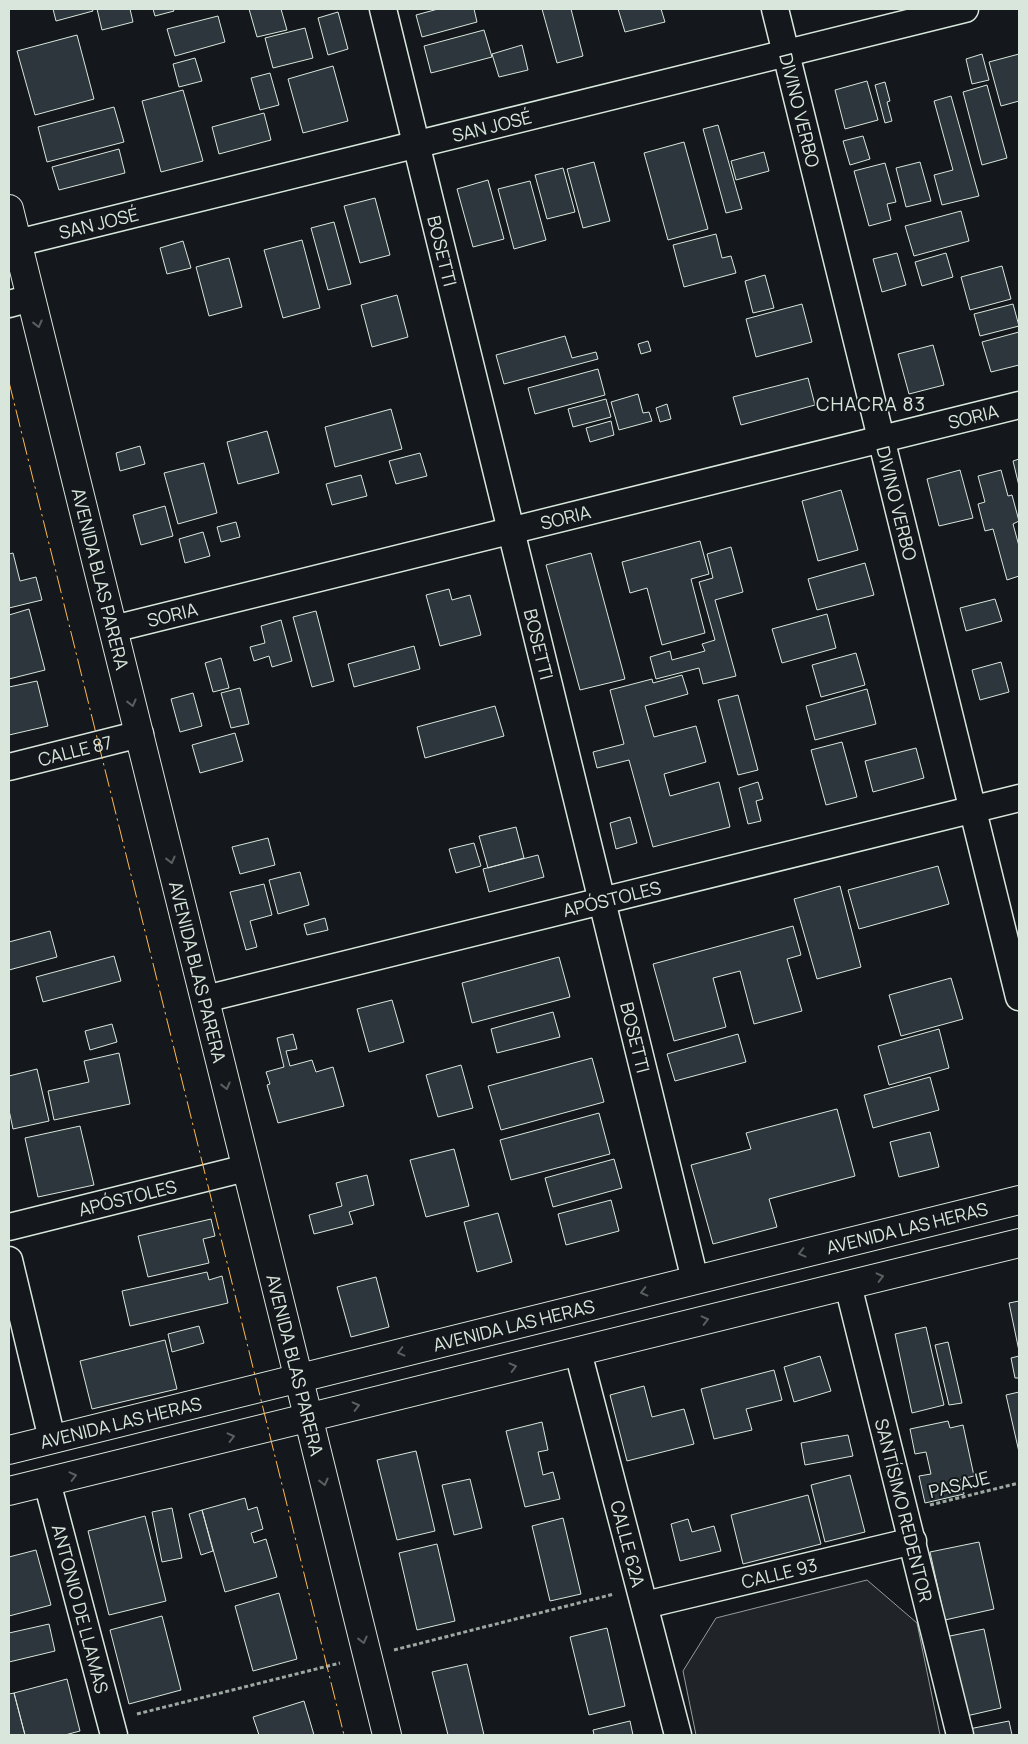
<svg xmlns="http://www.w3.org/2000/svg" width="1028" height="1744" viewBox="0 0 1028 1744" font-family="Manrope,sans-serif">
<style>
.green{fill:#202428;stroke:#939e99}
.building{fill:#2c363c;stroke:#d8e6dc}
.lines{fill:none;stroke-linecap:round;stroke-linejoin:round}
.minor-casing{stroke:#d8e6dc;stroke-width:29}
.secondary-casing{stroke:#d8e6dc;stroke-width:30}
.primary-casing{stroke:#d8e6dc;stroke-width:30}
.path{stroke:#9da8a2;stroke-width:3;stroke-dasharray:4 2.5;stroke-linecap:butt}
.minor{stroke:#14181c;stroke-width:26}
.secondary{stroke:#14181c;stroke-width:28}
.primary{stroke:#14181c;stroke-width:28}
.power{stroke:#ffb74d;stroke-width:1;stroke-dasharray:18 4 2.5 4;stroke-linecap:butt}
.oneway{stroke:#59605f}
.labels{text-anchor:middle;dominant-baseline:central;stroke-width:4;stroke-linejoin:round;paint-order:stroke}
.street-label{font-size:18px;fill:#d8e6dc;stroke:#14181c}
.neighbourhood-label{font-size:19px;letter-spacing:1px;fill:#d8e6dc;stroke:#14181c}
</style>
<rect width="100%" height="100%" fill="#14181c"/>
<path class="green" d="M 867,1580 L 917,1623 L 940,1735 L 696,1735 L 683,1671 L 716,1618 Z"/>
<path class="building" d="M 53,9 L 92,9 L 93,11 L 56,21 Z
M 97,9 L 130,9 L 133,22 L 102,30 Z
M 153,9 L 173,9 L 174,11 L 155,16 Z
M 249,9 L 281,9 L 287,30 L 257,37 Z
M 438,9 L 474,9 L 477,22 L 422,37 L 416,15 Z
M 542,9 L 571,9 L 583,56 L 557,63 Z
M 618,9 L 661,9 L 665,22 L 625,32 Z
M 338,12 L 348,49 L 328,55 L 318,18 Z
M 218,16 L 225,42 L 175,56 L 167,29 Z
M 305,28 L 313,58 L 273,68 L 265,38 Z
M 484,30 L 492,57 L 431,73 L 424,46 Z
M 77,35 L 94,99 L 35,115 L 17,51 Z
M 522,45 L 528,70 L 499,77 L 492,54 Z
M 982,54 L 989,80 L 972,84 L 966,59 Z
M 1019,54 L 1019,101 L 1001,106 L 989,62 Z
M 195,58 L 202,81 L 179,87 L 173,64 Z
M 333,66 L 348,121 L 303,133 L 288,79 Z
M 270,73 L 279,105 L 260,110 L 251,78 Z
M 867,81 L 878,120 L 845,129 L 835,90 Z
M 885,82 L 890,101 L 887,102 L 892,121 L 885,123 L 875,85 Z
M 987,85 L 1007,158 L 982,165 L 963,92 Z
M 183,90 L 203,161 L 161,172 L 142,101 Z
M 951,96 L 979,196 L 942,205 L 934,175 L 953,170 L 934,101 Z
M 114,107 L 124,142 L 47,162 L 38,127 Z
M 264,113 L 271,140 L 219,154 L 212,127 Z
M 718,125 L 742,209 L 726,213 L 703,129 Z
M 863,136 L 870,159 L 850,165 L 843,141 Z
M 684,142 L 708,229 L 668,240 L 644,153 Z
M 119,149 L 125,173 L 59,190 L 52,167 Z
M 764,152 L 769,171 L 736,180 L 731,161 Z
M 594,162 L 610,221 L 583,228 L 567,169 Z
M 920,162 L 931,201 L 906,207 L 896,168 Z
M 885,163 L 896,202 L 887,204 L 891,220 L 869,226 L 854,171 Z
M 563,168 L 575,212 L 547,219 L 535,175 Z
M 488,180 L 504,239 L 473,247 L 457,189 Z
M 530,181 L 546,240 L 514,249 L 498,189 Z
M 375,198 L 390,255 L 360,263 L 344,206 Z
M 961,211 L 969,241 L 914,256 L 905,226 Z
M 334,222 L 351,284 L 328,290 L 311,228 Z
M 716,234 L 722,258 L 731,256 L 736,273 L 684,287 L 673,245 Z
M 302,240 L 320,308 L 283,318 L 264,250 Z
M 183,241 L 191,268 L 167,274 L 160,248 Z
M 897,253 L 906,285 L 882,292 L 873,259 Z
M 946,253 L 953,277 L 922,286 L 915,262 Z
M 229,258 L 242,307 L 209,316 L 196,267 Z
M 1002,266 L 1011,299 L 970,310 L 961,277 Z
M 765,275 L 774,308 L 753,313 L 745,281 Z
M 397,295 L 408,337 L 372,347 L 361,305 Z
M 802,304 L 812,342 L 756,357 L 746,319 Z
M 1013,304 L 1019,326 L 980,336 L 974,314 Z
M 1019,332 L 1019,365 L 991,372 L 982,342 Z
M 565,336 L 572,358 L 596,352 L 598,359 L 504,384 L 496,355 Z
M 648,341 L 651,351 L 641,354 L 638,344 Z
M 933,345 L 944,385 L 909,394 L 898,354 Z
M 598,369 L 605,395 L 535,414 L 528,388 Z
M 808,378 L 815,405 L 741,425 L 733,397 Z
M 638,394 L 643,413 L 649,412 L 652,421 L 619,430 L 611,402 Z
M 606,399 L 611,417 L 573,427 L 568,409 Z
M 667,404 L 671,419 L 660,422 L 656,408 Z
M 391,409 L 402,449 L 335,467 L 325,427 Z
M 611,421 L 614,435 L 590,442 L 586,428 Z
M 267,431 L 279,473 L 238,484 L 227,442 Z
M 140,446 L 145,464 L 120,471 L 116,453 Z
M 420,453 L 427,476 L 396,484 L 389,461 Z
M 1019,459 L 1019,486 L 1013,461 Z
M 204,463 L 217,513 L 178,524 L 164,473 Z
M 960,470 L 973,518 L 939,526 L 927,479 Z
M 1001,470 L 1008,496 L 1012,495 L 1019,521 L 1013,524 L 1019,546 L 1019,576 L 1007,580 L 993,529 L 985,531 L 978,504 L 985,502 L 978,476 Z
M 361,475 L 367,496 L 332,505 L 326,484 Z
M 841,490 L 858,550 L 818,561 L 802,501 Z
M 165,506 L 173,536 L 141,545 L 133,515 Z
M 236,522 L 240,537 L 221,542 L 217,527 Z
M 203,532 L 210,556 L 185,563 L 179,539 Z
M 700,541 L 709,574 L 691,579 L 705,633 L 662,645 L 647,588 L 630,593 L 622,562 Z
M 731,547 L 743,592 L 715,600 L 736,676 L 703,684 L 699,668 L 656,679 L 650,657 L 670,651 L 672,660 L 705,651 L 702,644 L 715,640 L 699,582 L 713,578 L 707,554 Z
M 13,553 L 20,581 L 36,577 L 42,600 L 9,608 L 9,554 Z
M 591,553 L 625,679 L 580,690 L 546,565 Z
M 865,563 L 874,595 L 817,610 L 808,579 Z
M 449,589 L 452,600 L 470,595 L 481,635 L 440,646 L 426,595 Z
M 995,599 L 1002,621 L 966,631 L 960,608 Z
M 29,609 L 45,670 L 9,679 L 9,615 Z
M 316,611 L 334,681 L 312,687 L 293,617 Z
M 827,614 L 836,648 L 782,663 L 772,629 Z
M 281,620 L 292,661 L 272,667 L 269,656 L 254,661 L 250,647 L 265,643 L 261,626 Z
M 414,646 L 420,669 L 354,687 L 348,664 Z
M 856,653 L 865,685 L 821,697 L 812,665 Z
M 221,658 L 229,688 L 213,692 L 205,663 Z
M 1001,662 L 1009,692 L 980,700 L 972,670 Z
M 682,675 L 688,694 L 645,706 L 654,737 L 696,726 L 706,762 L 664,774 L 670,796 L 719,782 L 730,827 L 653,847 L 629,760 L 597,768 L 593,752 L 624,744 L 610,690 L 652,679 L 653,683 Z
M 37,681 L 48,726 L 9,735 L 9,687 Z
M 240,688 L 249,724 L 231,728 L 221,693 Z
M 867,689 L 876,724 L 815,740 L 806,706 Z
M 193,693 L 202,726 L 180,732 L 171,699 Z
M 738,695 L 758,770 L 738,775 L 718,700 Z
M 495,706 L 504,736 L 425,758 L 417,727 Z
M 235,733 L 243,761 L 200,773 L 192,745 Z
M 842,742 L 857,797 L 826,805 L 811,750 Z
M 916,748 L 924,778 L 873,792 L 865,761 Z
M 758,782 L 763,799 L 756,801 L 761,821 L 748,824 L 739,788 Z
M 630,817 L 637,843 L 616,849 L 610,823 Z
M 516,827 L 524,858 L 488,868 L 479,836 Z
M 268,838 L 275,865 L 240,874 L 232,847 Z
M 474,843 L 481,866 L 456,873 L 449,849 Z
M 538,855 L 544,877 L 489,892 L 483,869 Z
M 938,866 L 949,904 L 859,929 L 848,890 Z
M 300,872 L 309,905 L 278,914 L 269,880 Z
M 264,884 L 272,915 L 250,921 L 257,947 L 246,950 L 230,892 Z
M 840,886 L 861,967 L 817,979 L 794,899 Z
M 325,918 L 328,930 L 307,935 L 304,924 Z
M 793,926 L 801,955 L 787,959 L 802,1011 L 754,1024 L 740,971 L 713,978 L 726,1027 L 674,1041 L 653,964 Z
M 50,931 L 57,957 L 9,970 L 9,942 Z
M 114,956 L 121,981 L 43,1002 L 36,977 Z
M 559,957 L 570,997 L 472,1023 L 462,983 Z
M 951,978 L 963,1019 L 901,1036 L 889,995 Z
M 392,1000 L 404,1042 L 369,1052 L 357,1009 Z
M 553,1012 L 560,1037 L 497,1053 L 491,1029 Z
M 112,1024 L 117,1042 L 90,1050 L 85,1031 Z
M 939,1029 L 949,1068 L 889,1085 L 878,1046 Z
M 293,1034 L 297,1049 L 286,1051 L 290,1066 L 312,1060 L 316,1072 L 333,1067 L 344,1106 L 278,1123 L 267,1085 L 270,1084 L 266,1072 L 284,1067 L 277,1038 Z
M 738,1034 L 746,1062 L 675,1081 L 667,1054 Z
M 119,1053 L 130,1104 L 54,1120 L 48,1091 L 89,1082 L 84,1061 Z
M 592,1058 L 604,1102 L 501,1130 L 488,1086 Z
M 461,1065 L 473,1108 L 438,1117 L 426,1075 Z
M 37,1069 L 49,1121 L 13,1129 L 9,1110 L 9,1076 Z
M 930,1077 L 939,1110 L 873,1128 L 864,1095 Z
M 837,1109 L 855,1176 L 769,1199 L 777,1227 L 713,1244 L 691,1165 L 751,1149 L 746,1133 Z
M 599,1113 L 610,1154 L 511,1180 L 500,1140 Z
M 80,1126 L 94,1185 L 38,1197 L 25,1138 Z
M 930,1132 L 939,1167 L 899,1177 L 890,1142 Z
M 454,1149 L 469,1206 L 426,1217 L 410,1160 Z
M 614,1159 L 622,1188 L 553,1207 L 545,1178 Z
M 367,1175 L 374,1205 L 349,1212 L 353,1224 L 314,1234 L 309,1215 L 342,1206 L 336,1183 Z
M 611,1200 L 619,1231 L 566,1245 L 558,1214 Z
M 498,1213 L 512,1262 L 477,1272 L 464,1222 Z
M 211,1219 L 215,1236 L 203,1239 L 209,1263 L 148,1277 L 138,1236 Z
M 207,1272 L 209,1280 L 222,1276 L 228,1303 L 130,1326 L 122,1291 Z
M 376,1277 L 389,1327 L 351,1337 L 337,1287 Z
M 1019,1301 L 1019,1351 L 1009,1303 Z
M 199,1326 L 204,1343 L 172,1352 L 168,1334 Z
M 926,1327 L 944,1405 L 912,1413 L 895,1334 Z
M 165,1340 L 177,1389 L 92,1409 L 80,1361 Z
M 948,1342 L 962,1403 L 949,1405 L 935,1345 Z
M 820,1356 L 831,1391 L 794,1402 L 784,1367 Z
M 1019,1356 L 1019,1378 L 1015,1378 L 1011,1358 Z
M 774,1370 L 782,1400 L 746,1409 L 752,1430 L 714,1439 L 701,1389 Z
M 644,1386 L 652,1417 L 684,1409 L 694,1444 L 627,1461 L 610,1395 Z
M 1019,1392 L 1019,1452 L 1006,1395 Z
M 948,1421 L 950,1428 L 963,1425 L 974,1476 L 961,1479 L 964,1494 L 925,1503 L 919,1476 L 931,1474 L 926,1452 L 915,1454 L 910,1429 Z
M 542,1422 L 548,1450 L 538,1452 L 543,1475 L 553,1472 L 560,1499 L 525,1507 L 506,1431 Z
M 848,1435 L 853,1456 L 805,1465 L 801,1443 Z
M 416,1451 L 435,1531 L 397,1540 L 377,1460 Z
M 850,1475 L 865,1532 L 825,1542 L 811,1485 Z
M 470,1479 L 482,1528 L 454,1535 L 442,1485 Z
M 808,1495 L 821,1544 L 743,1564 L 731,1515 Z
M 245,1498 L 248,1510 L 257,1507 L 263,1529 L 251,1533 L 254,1543 L 266,1539 L 277,1577 L 225,1592 L 202,1510 Z
M 172,1508 L 182,1558 L 162,1562 L 152,1512 Z
M 202,1510 L 213,1551 L 201,1555 L 189,1514 Z
M 145,1516 L 166,1601 L 109,1615 L 88,1531 Z
M 563,1518 L 581,1594 L 550,1601 L 532,1526 Z
M 688,1519 L 692,1532 L 714,1526 L 721,1551 L 680,1561 L 671,1524 Z
M 979,1542 L 994,1609 L 945,1620 L 930,1552 Z
M 437,1544 L 455,1621 L 417,1630 L 399,1553 Z
M 36,1550 L 51,1605 L 9,1616 L 9,1557 Z
M 279,1593 L 297,1659 L 253,1671 L 235,1606 Z
M 162,1616 L 181,1690 L 129,1704 L 110,1630 Z
M 49,1624 L 55,1651 L 9,1662 L 9,1633 Z
M 607,1628 L 625,1706 L 589,1715 L 570,1637 Z
M 984,1629 L 1001,1708 L 962,1717 L 945,1637 Z
M 467,1664 L 484,1735 L 448,1735 L 432,1672 Z
M 67,1679 L 80,1731 L 65,1735 L 25,1735 L 14,1693 Z
M 14,1693 L 25,1735 L 9,1735 L 9,1694 Z
M 304,1701 L 314,1735 L 259,1735 L 253,1717 Z
M 630,1721 L 633,1735 L 594,1735 L 593,1730 Z
M 1009,1721 L 1012,1735 L 971,1735 L 969,1729 Z"/>
<g class="lines">
<defs>
<g id="minor">
<path id="s1" d="M 383,9 L 695,1280"/>
<path id="s2" d="M 775,9 L 1019,997"/>
<path id="s3" d="M 17,243 L 965,9"/>
<path d="M 9,304 L 31,298"/>
<path id="s4" d="M 113,629 L 1019,405"/>
<path id="s5" d="M 9,767 L 140,734"/>
<path id="s6" d="M 205,999 L 1019,798"/>
<path id="s7" d="M 9,1227 L 246,1168"/>
<path d="M 9,1260 L 52,1439"/>
<path id="s8" d="M 848,1285 L 960,1735"/>
<path id="s9" d="M 578,1352 L 678,1735"/>
<path id="s10" d="M 47,1482 L 114,1735"/>
<path id="s11" d="M 645,1605 L 913,1541"/>
</g>
<g id="secondary">
<path id="s12" d="M 9,1450 L 1019,1200"/>
<path d="M 9,1491 L 1019,1243"/>
</g>
<g id="primary">
<path id="s13" d="M 9,209 L 387,1735"/>
</g>
</defs>
<use href="#minor" class="minor-casing"/>
<use href="#secondary" class="secondary-casing"/>
<use href="#primary" class="primary-casing"/>
<path class="path" d="M 930,1505 L 1019,1483
M 394,1650 L 614,1594
M 137,1714 L 340,1663"/>
<use href="#minor" class="minor"/>
<use href="#secondary" class="secondary"/>
<use href="#primary" class="primary"/>
<path class="power" d="M 9,382 L 344,1735"/>
</g>
<defs><path id="oneway-chevron" d="M-2-3.5L2.5 0L-2 3.5" fill="none" stroke-width="1.6" stroke-linecap="round" stroke-linejoin="round" transform="scale(1.25)"/></defs>
<g class="oneway">
<use href="#oneway-chevron" transform="translate(38 324) rotate(76)"/>
<use href="#oneway-chevron" transform="translate(132 703) rotate(76)"/>
<use href="#oneway-chevron" transform="translate(171 860) rotate(76)"/>
<use href="#oneway-chevron" transform="translate(226 1086) rotate(76)"/>
<use href="#oneway-chevron" transform="translate(802 1253) rotate(166)"/>
<use href="#oneway-chevron" transform="translate(880 1277) rotate(-14)"/>
<use href="#oneway-chevron" transform="translate(644 1292) rotate(166)"/>
<use href="#oneway-chevron" transform="translate(705 1320) rotate(-14)"/>
<use href="#oneway-chevron" transform="translate(401 1352) rotate(166)"/>
<use href="#oneway-chevron" transform="translate(513 1367) rotate(-14)"/>
<use href="#oneway-chevron" transform="translate(356 1406) rotate(-14)"/>
<use href="#oneway-chevron" transform="translate(231 1437) rotate(-14)"/>
<use href="#oneway-chevron" transform="translate(73 1476) rotate(-14)"/>
<use href="#oneway-chevron" transform="translate(324 1482) rotate(76)"/>
<use href="#oneway-chevron" transform="translate(363 1640) rotate(76)"/>
</g>
<g class="labels">
<g class="street-label">
<text stroke="none"><textPath href="#s2" startOffset="104">DIVINO VERBO</textPath></text>
<text stroke="none"><textPath href="#s3" startOffset="489">SAN JOSÉ</textPath></text>
<text stroke="none"><textPath href="#s3" startOffset="84">SAN JOSÉ</textPath></text>
<text stroke="none"><textPath href="#s1" startOffset="249">BOSETTI</textPath></text>
<text stroke="none"><textPath href="#s4" startOffset="886">SORIA</textPath></text>
<text stroke="none"><textPath href="#s2" startOffset="509">DIVINO VERBO</textPath></text>
<text stroke="none"><textPath href="#s4" startOffset="466">SORIA</textPath></text>
<text stroke="none"><textPath href="#s13" startOffset="381">AVENIDA BLAS PARERA</textPath></text>
<text stroke="none"><textPath href="#s4" startOffset="61">SORIA</textPath></text>
<text stroke="none"><textPath href="#s1" startOffset="654">BOSETTI</textPath></text>
<text stroke="none"><textPath href="#s5" startOffset="68">CALLE 87</textPath></text>
<text stroke="none"><textPath href="#s6" startOffset="419">APÓSTOLES</textPath></text>
<text stroke="none"><textPath href="#s13" startOffset="786">AVENIDA BLAS PARERA</textPath></text>
<text stroke="none"><textPath href="#s1" startOffset="1059">BOSETTI</textPath></text>
<text stroke="none"><textPath href="#s7" startOffset="122">APÓSTOLES</textPath></text>
<text stroke="none"><textPath href="#s12" startOffset="925">AVENIDA LAS HERAS</textPath></text>
<text stroke="none"><textPath href="#s12" startOffset="520">AVENIDA LAS HERAS</textPath></text>
<text stroke="none"><textPath href="#s13" startOffset="1191">AVENIDA BLAS PARERA</textPath></text>
<text stroke="none"><textPath href="#s12" startOffset="115">AVENIDA LAS HERAS</textPath></text>
<text transform="translate(959 1484) rotate(-14)">PASAJE</text>
<text stroke="none"><textPath href="#s8" startOffset="232">SANTÍSIMO REDENTOR</textPath></text>
<text stroke="none"><textPath href="#s9" startOffset="198">CALLE 62A</textPath></text>
<text stroke="none"><textPath href="#s11" startOffset="138">CALLE 93</textPath></text>
<text stroke="none"><textPath href="#s10" startOffset="131">ANTONIO DE LLAMAS</textPath></text>
</g>
<g class="neighbourhood-label">
<text x="871" y="404">CHACRA 83</text>
</g>
</g>
<rect width="1028" height="1744" fill="none" stroke="#d8e6dc" stroke-width="20"/>
</svg>
